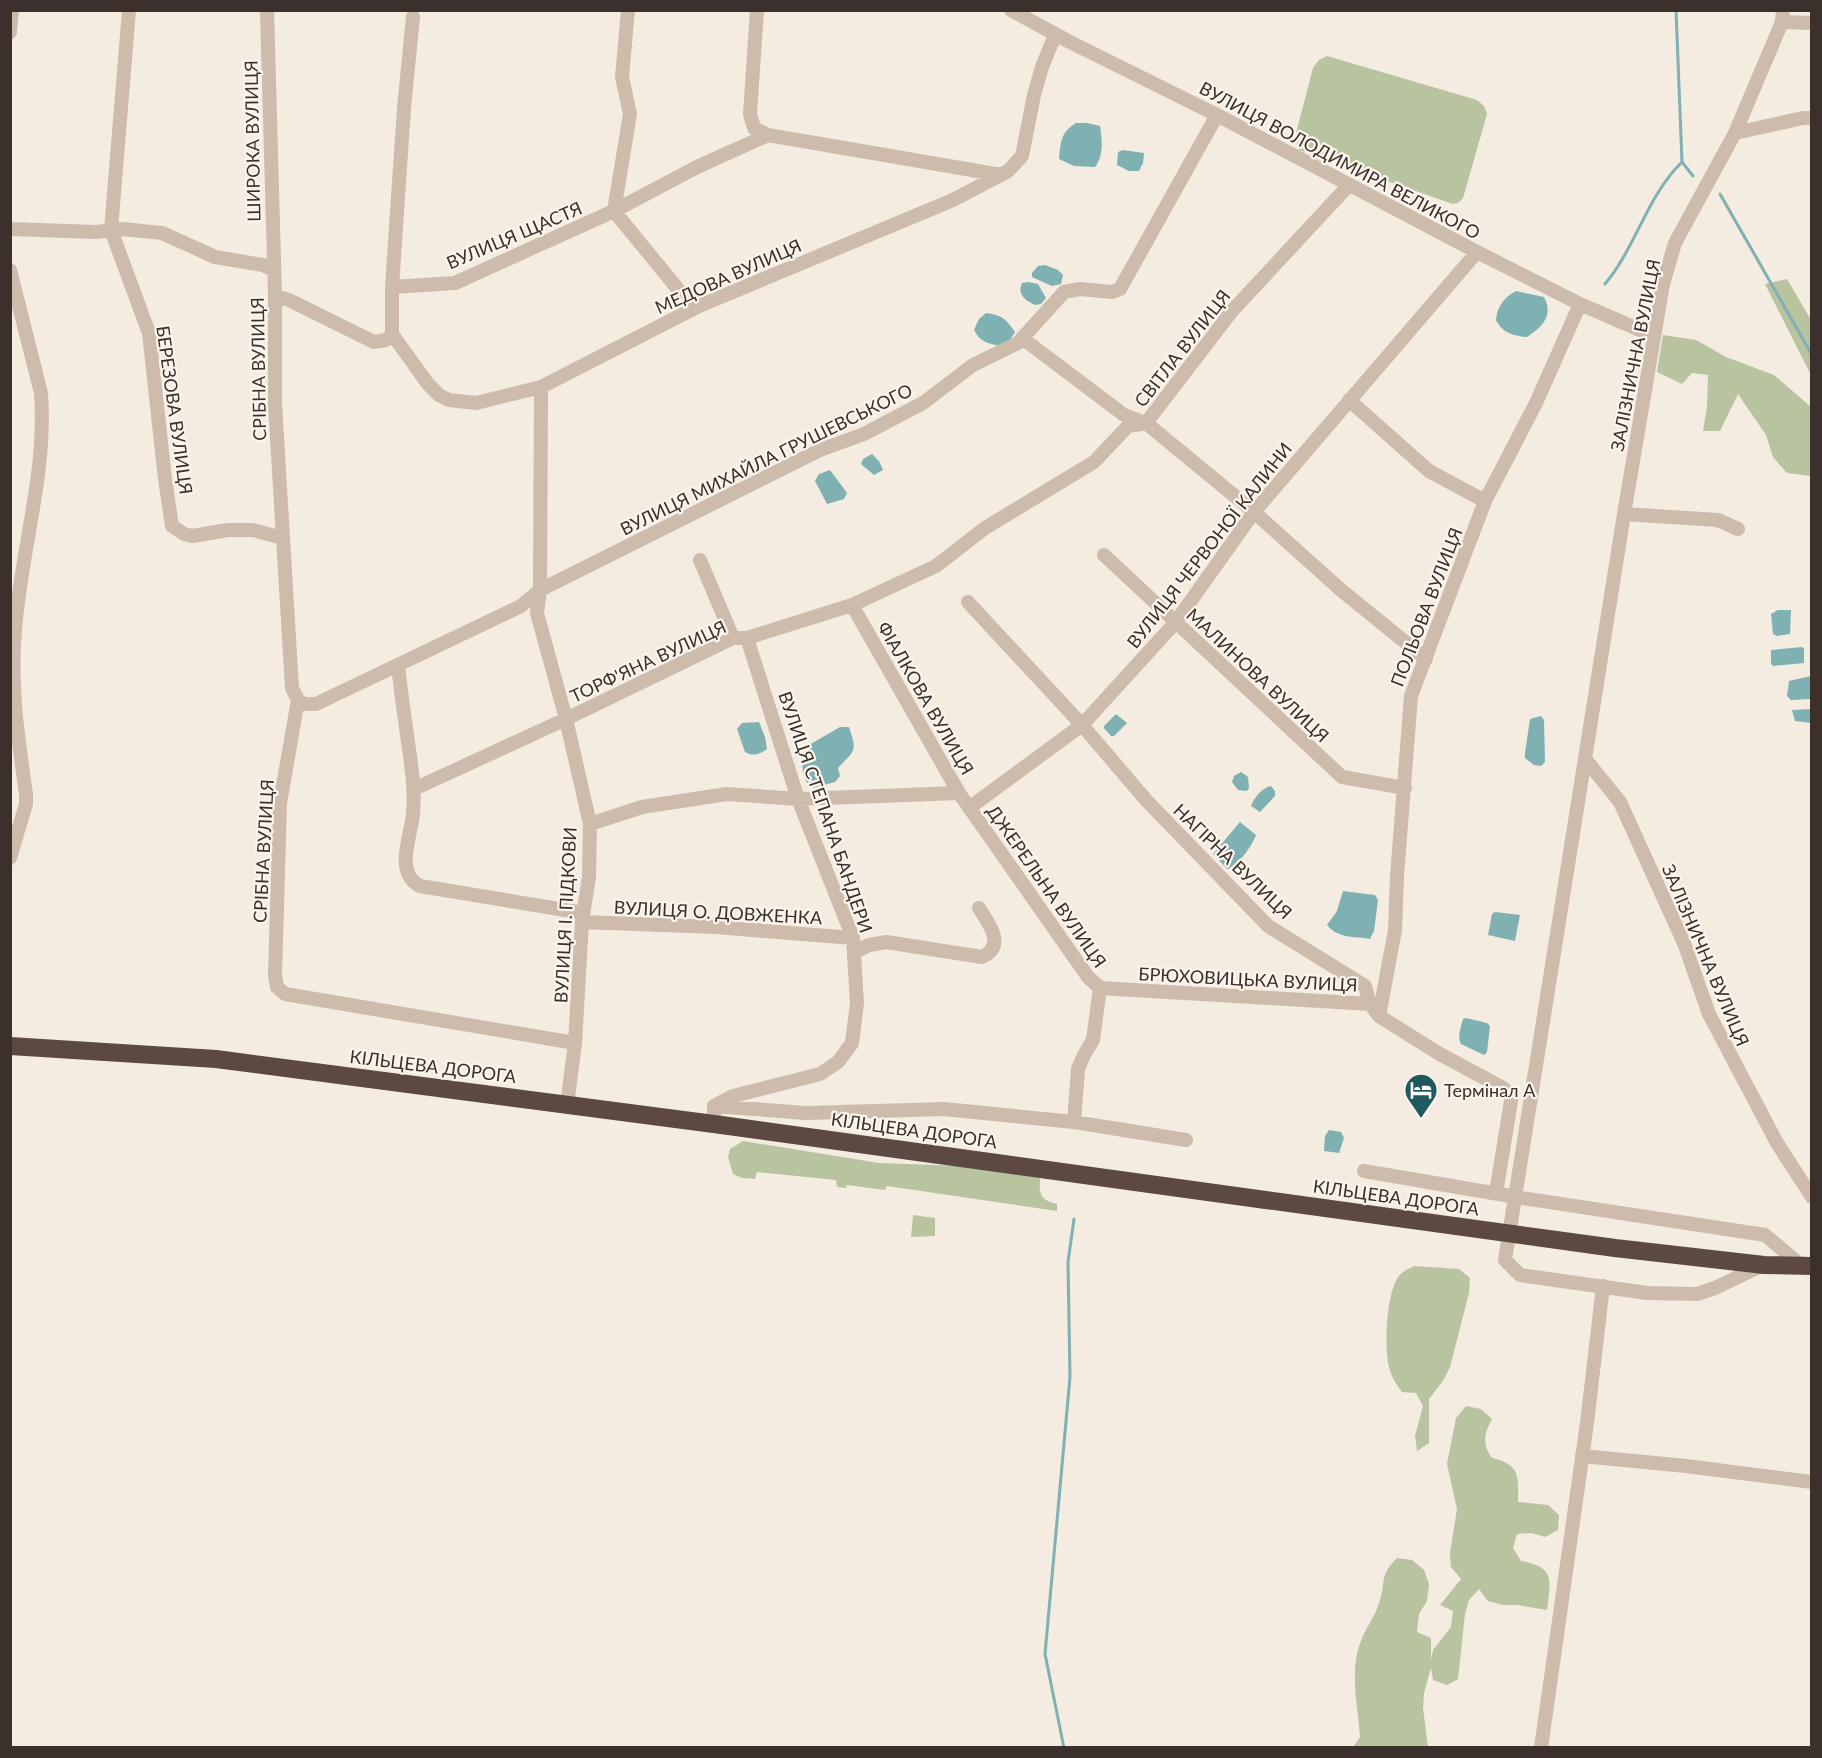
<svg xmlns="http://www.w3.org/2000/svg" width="1822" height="1758" viewBox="0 0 1822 1758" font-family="Lato,sans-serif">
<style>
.green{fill:#b8c4a0}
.water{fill:#7fb0b2}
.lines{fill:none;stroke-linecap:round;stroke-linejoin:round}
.stream{stroke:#7fb0b2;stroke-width:3}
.minor{stroke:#cdbbac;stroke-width:14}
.highway{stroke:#5c4a42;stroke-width:18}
.labels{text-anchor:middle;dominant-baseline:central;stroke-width:4.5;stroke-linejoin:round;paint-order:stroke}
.street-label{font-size:18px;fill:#3b302b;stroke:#fbf5ee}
.poi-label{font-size:18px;fill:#3b302b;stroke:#fbf5ee;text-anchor:start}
</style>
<rect width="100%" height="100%" fill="#f4ebe1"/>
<path class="green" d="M 1327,56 L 1477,100 L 1484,106 L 1487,114 L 1463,198 L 1458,203 L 1453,204 L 1299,150 L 1295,137 L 1313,68 L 1319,60 Z
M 1787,279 L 1811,320 L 1811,375 L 1765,284 Z
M 1663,335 L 1696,340 L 1726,357 L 1774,375 L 1811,407 L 1811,476 L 1787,473 L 1773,457 L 1766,435 L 1738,394 L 1720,431 L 1703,431 L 1707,407 L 1708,375 L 1692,373 L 1682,384 L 1657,372 Z
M 743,1141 L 879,1163 L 964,1166 L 1040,1178 C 1039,1194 1040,1200 1057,1204 L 1057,1211 L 887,1186 L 885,1190 L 847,1185 L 846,1188 L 837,1187 L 836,1180 L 757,1172 L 755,1179 L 742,1178 L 733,1174 L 728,1157 L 730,1149 Z
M 913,1215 L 935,1218 L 935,1236 L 911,1237 Z
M 1414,1266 L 1459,1269 L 1470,1278 L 1469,1293 L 1450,1367 L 1443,1381 L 1429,1399 L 1429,1443 L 1417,1451 L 1415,1436 L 1423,1406 L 1416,1393 L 1402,1392 C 1396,1384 1391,1376 1389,1367 C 1384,1346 1386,1293 1399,1276 C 1402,1271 1409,1269 1414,1266 Z
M 1466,1406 L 1481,1409 L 1492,1419 C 1484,1434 1482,1444 1492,1458 C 1521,1465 1518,1476 1518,1502 L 1548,1505 L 1559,1515 L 1558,1530 L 1545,1537 L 1531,1533 L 1517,1534 L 1513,1548 L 1521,1561 C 1555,1567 1551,1580 1547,1610 L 1517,1605 L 1503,1605 L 1488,1601 L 1479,1589 L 1469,1600 L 1465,1614 L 1458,1679 L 1447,1685 L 1433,1680 L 1431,1668 L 1424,1693 L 1423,1708 L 1428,1747 L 1353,1747 L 1360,1737 C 1358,1706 1349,1671 1361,1641 C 1366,1627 1375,1617 1379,1603 C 1387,1581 1378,1577 1397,1558 L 1412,1560 L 1424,1570 L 1429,1584 L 1427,1601 L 1419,1614 L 1417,1632 L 1431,1638 L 1431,1660 L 1433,1650 L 1451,1627 L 1453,1611 L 1440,1605 L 1461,1579 L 1451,1567 L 1450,1553 L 1457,1509 L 1447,1464 L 1456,1418 Z"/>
<path class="water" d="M 1076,123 L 1087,123 L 1100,126 C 1102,140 1104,155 1095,167 L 1074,166 L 1059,159 C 1061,142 1060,133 1076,123 Z
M 1123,150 L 1144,153 L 1143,163 L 1139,171 L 1129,171 L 1117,165 L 1118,152 Z
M 1045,265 L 1058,270 L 1063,275 L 1061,284 L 1052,286 L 1032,277 L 1032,273 L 1038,266 Z
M 1028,282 L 1038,284 L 1046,298 L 1041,304 L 1035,305 C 1025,300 1017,295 1022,283 Z
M 1516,291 L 1544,297 C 1554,316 1542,327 1527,337 C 1514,336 1502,333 1496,320 C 1497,307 1504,297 1516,291 Z
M 986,313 C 1002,315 1006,319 1015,332 L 1010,340 L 1002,346 C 988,344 980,342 974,330 L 979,319 Z
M 872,454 L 879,461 L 883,470 L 874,475 L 861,464 L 863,459 Z
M 830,470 L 847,493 L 844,499 L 827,504 L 815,481 L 819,474 Z
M 1778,610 L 1791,610 L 1790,634 L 1777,636 L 1773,634 L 1771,614 Z
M 1802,647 L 1804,649 L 1804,663 L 1773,666 L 1771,664 L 1771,650 Z
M 1811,676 L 1811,699 L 1791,700 L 1787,696 L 1789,681 Z
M 1811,709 L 1811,723 L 1795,721 L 1792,710 Z
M 1116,714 L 1127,723 L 1114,736 L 1111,736 L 1104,728 L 1104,726 Z
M 1541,716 L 1544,720 L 1545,762 L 1541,766 L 1534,765 L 1525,758 L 1525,753 L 1530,719 Z
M 759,722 L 765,737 L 767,749 C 760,754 754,757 745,752 L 737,729 L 742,723 Z
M 840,727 L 849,727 C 857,752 856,749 838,768 L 840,776 L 835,782 L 812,788 C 801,779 802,766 803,753 L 809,745 Z
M 1241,772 L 1248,777 L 1249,788 L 1247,791 L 1238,790 L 1232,782 L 1234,776 Z
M 1271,786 L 1275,791 L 1275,796 L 1260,812 L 1251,806 C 1254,798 1262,788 1271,786 Z
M 1240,822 L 1256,835 C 1252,846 1238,866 1227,869 L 1213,854 Z
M 1343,891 L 1375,895 L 1378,900 L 1374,931 L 1370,939 C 1353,936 1339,939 1327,925 L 1337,911 Z
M 1495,912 L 1520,915 L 1515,941 L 1488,935 L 1492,914 Z
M 1466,1018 L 1487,1023 L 1490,1026 L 1487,1052 L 1484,1055 L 1461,1044 C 1457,1037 1461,1027 1463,1019 Z
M 1329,1130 L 1341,1132 L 1344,1138 L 1339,1153 L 1324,1151 L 1325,1136 Z"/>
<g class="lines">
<path class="stream" d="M 1676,10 L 1682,162 L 1693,176
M 1720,194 L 1812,355
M 1605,284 C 1636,247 1647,196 1682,162
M 1064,1748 L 1045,1654 L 1070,1377 L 1068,1262 L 1074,1219"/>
<path class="minor" d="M 129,10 L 111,230 L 149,333 L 165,479 L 172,526 L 184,534 L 192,536 L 228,530 L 253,530 L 282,538
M 267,10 L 275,296 L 275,404 L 292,688 L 298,700 L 280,803 L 275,975 L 277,987 L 285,994 L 575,1043
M 757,10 L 750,114 L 754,128 L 768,135 L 1001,175
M 1011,10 L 1068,41 L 1217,115 L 1477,252 L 1580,304 L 1654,336
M 413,17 L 404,108 L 392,287 L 392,334 L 428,384 L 439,395 L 449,400 L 476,403 L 541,387 L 699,306 L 953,200 L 1008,171 L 1022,156 L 1034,95 L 1042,67 L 1055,35
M 1782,22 L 1812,23
M 10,32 L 12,10
M 1735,133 L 1803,118 L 1812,118
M 614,211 L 630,114 L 622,77 L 628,10
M 614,211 L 686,299 L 699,306
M 10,229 L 96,232 L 122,229 L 162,233 L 215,257 L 263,265 L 273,270
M 10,270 L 41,393 C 47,473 21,550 15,630 C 10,687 18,738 26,794 L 26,804 L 10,858
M 392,287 L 455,283 L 614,211 L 697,167 L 768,135
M 275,296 L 289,300 L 374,342 L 386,340 L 392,334
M 1022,338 L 1124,415 L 1146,423 L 1254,512 L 1341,590 L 1426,659
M 541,387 L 540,590 L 537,613 L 566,719 L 590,824 L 589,877 L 582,922 L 575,1043 L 567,1105
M 1349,400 L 1429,471 L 1485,501
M 1624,514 L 1718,520 L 1738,529
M 1104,555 L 1342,777 L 1405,788
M 700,560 L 733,638
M 968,602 L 1082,725 L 1146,800 L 1268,926 L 1365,986 L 1370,1004
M 852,605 L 959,793 L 1088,977 L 1100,988
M 398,665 C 401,693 405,721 409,749 C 412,770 415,792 413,814 C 411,837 394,872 420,886 L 583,913
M 298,700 L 304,704 L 316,704 L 521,606 L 540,590 L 820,450 L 864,434 L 923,403 L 973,365 L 1018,343 L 1064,292 L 1080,289 L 1112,292 L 1120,289 L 1217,115
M 1586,760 L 1620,802 L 1684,943 L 1709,1014 L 1777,1143 L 1812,1197
M 414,789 L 566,719 L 733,638 L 747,638 L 852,605 L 936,566 L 985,528 L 1094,462 L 1128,426 L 1146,423 L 1232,311 L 1349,185
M 969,808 L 1082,725 L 1175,623 L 1254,512 L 1477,252
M 590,824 L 642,807 L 727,794 L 798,799 L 959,793
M 582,922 L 716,927 L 853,938
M 855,952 L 869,945 L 886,942 L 982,957 C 1007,945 988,923 979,908
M 1100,988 L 1370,1004 L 1379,1016 L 1438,1053 L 1503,1088 L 1512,1095 L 1496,1193
M 1379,1016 L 1395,930 L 1397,876 L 1411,696 L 1485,501 L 1536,403 L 1580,304
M 714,1106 L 806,1113 L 944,1109 L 1074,1122 L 1186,1140
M 1074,1122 L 1078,1069 L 1084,1055 L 1093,1040 L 1100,988
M 714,1124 L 714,1106 L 733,1096 L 820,1074 L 838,1062 L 852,1043 L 857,1003 L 853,938 L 798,799 L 747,638
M 1364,1171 L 1516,1197 L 1765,1235 L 1802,1266
M 1763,1265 L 1715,1288 L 1697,1294 L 1647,1293 L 1520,1275 L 1505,1260 L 1624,514 L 1663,284 L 1675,243 L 1735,133 L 1782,22 L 1783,10
M 1582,1456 L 1686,1466 L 1812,1482
M 1541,1748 L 1587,1423 L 1603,1286"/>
<path class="highway" d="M 10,1046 L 216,1059 L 714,1124 L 1615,1248 L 1764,1265 L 1812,1266"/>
</g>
<defs>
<symbol id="hotel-pin" viewBox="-11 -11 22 30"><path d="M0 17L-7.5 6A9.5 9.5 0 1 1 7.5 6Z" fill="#1f5a5e" stroke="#fbf5ee"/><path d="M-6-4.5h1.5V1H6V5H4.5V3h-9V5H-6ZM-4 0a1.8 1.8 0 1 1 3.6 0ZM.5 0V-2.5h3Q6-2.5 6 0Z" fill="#fff"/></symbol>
</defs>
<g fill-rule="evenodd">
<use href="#hotel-pin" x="1402" y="1071" width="38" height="52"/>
</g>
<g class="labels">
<g class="street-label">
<text transform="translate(252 141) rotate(-91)">ШИРОКА ВУЛИЦЯ</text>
<text transform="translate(1340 160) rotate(28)">ВУЛИЦЯ ВОЛОДИМИРА ВЕЛИКОГО</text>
<text transform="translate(514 235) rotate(-23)">ВУЛИЦЯ ЩАСТЯ</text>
<text transform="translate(728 276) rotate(-24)">МЕДОВА ВУЛИЦЯ</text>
<text transform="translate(1182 348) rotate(-52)">СВІТЛА ВУЛИЦЯ</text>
<text transform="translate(1635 355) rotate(-79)">ЗАЛІЗНИЧНА ВУЛИЦЯ</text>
<text transform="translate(258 369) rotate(-91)">СРІБНА ВУЛИЦЯ</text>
<text transform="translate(175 410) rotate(82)">БЕРЕЗОВА ВУЛИЦЯ</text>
<text transform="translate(766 459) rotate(-26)">ВУЛИЦЯ МИХАЙЛА ГРУШЕВСЬКОГО</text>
<text transform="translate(1209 545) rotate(-52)">ВУЛИЦЯ ЧЕРВОНОЇ КАЛИНИ</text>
<text transform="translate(1426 607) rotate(-69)">ПОЛЬОВА ВУЛИЦЯ</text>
<text transform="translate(648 661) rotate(-25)">ТОРФ'ЯНА ВУЛИЦЯ</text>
<text transform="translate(1258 675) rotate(43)">МАЛИНОВА ВУЛИЦЯ</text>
<text transform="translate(926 698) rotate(60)">ФІАЛКОВА ВУЛИЦЯ</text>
<text transform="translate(826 812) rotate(71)">ВУЛИЦЯ СТЕПАНА БАНДЕРИ</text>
<text transform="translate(263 851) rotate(-87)">СРІБНА ВУЛИЦЯ</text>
<text transform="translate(1233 861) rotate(44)">НАГІРНА ВУЛИЦЯ</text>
<text transform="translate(1047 886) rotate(55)">ДЖЕРЕЛЬНА ВУЛИЦЯ</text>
<text transform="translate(718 912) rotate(3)">ВУЛИЦЯ О. ДОВЖЕНКА</text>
<text transform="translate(565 915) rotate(-87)">ВУЛИЦЯ І. ПІДКОВИ</text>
<text transform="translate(1706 955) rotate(67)">ЗАЛІЗНИЧНА ВУЛИЦЯ</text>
<text transform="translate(1248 979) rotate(3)">БРЮХОВИЦЬКА ВУЛИЦЯ</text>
<text transform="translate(433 1066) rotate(7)">КІЛЬЦЕВА ДОРОГА</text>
<text transform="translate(914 1130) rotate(8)">КІЛЬЦЕВА ДОРОГА</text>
<text transform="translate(1396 1197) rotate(8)">КІЛЬЦЕВА ДОРОГА</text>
</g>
<g class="poi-label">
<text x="1444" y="1090">Термінал А</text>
</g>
</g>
<rect width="1822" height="1758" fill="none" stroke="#3b302b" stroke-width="24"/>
</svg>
